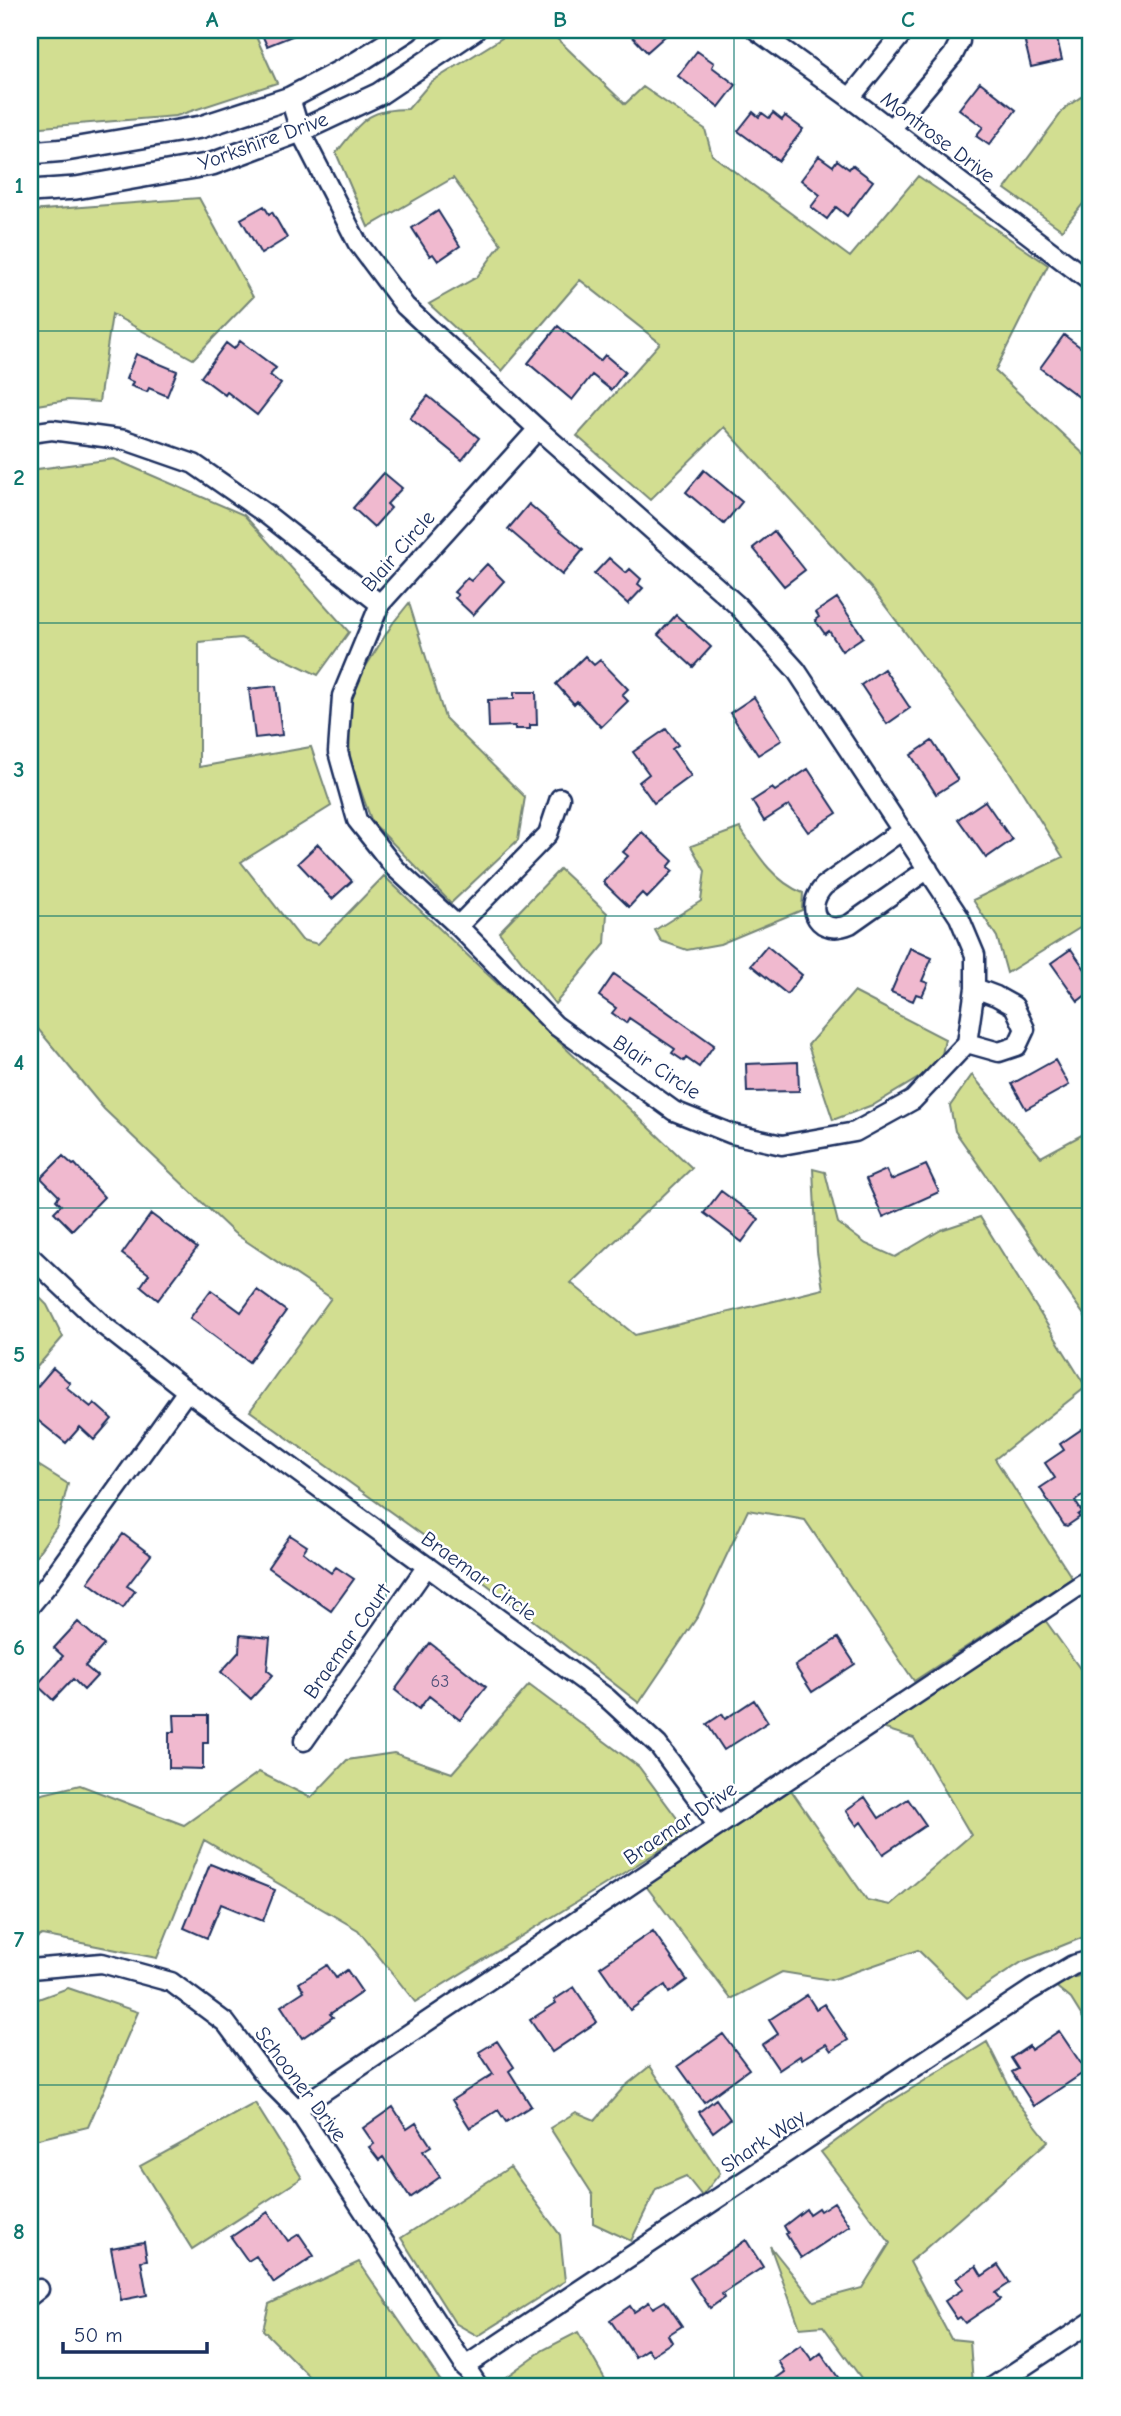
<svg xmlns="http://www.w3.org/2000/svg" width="1121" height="2416" viewBox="0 0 1121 2416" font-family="'Comic Neue',sans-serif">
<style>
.green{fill:#d2de91;stroke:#768678;stroke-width:2}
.building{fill:#f0b9cf;stroke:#1b2f5e;stroke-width:2}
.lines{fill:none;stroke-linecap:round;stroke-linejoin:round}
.minor-casing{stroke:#1b2f5e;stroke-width:23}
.tertiary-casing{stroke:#1b2f5e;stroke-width:26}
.minor{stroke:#fff;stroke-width:18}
.tertiary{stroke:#fff;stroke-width:21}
.grid{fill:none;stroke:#0f766e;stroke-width:2;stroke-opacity:0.55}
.labels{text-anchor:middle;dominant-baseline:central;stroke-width:5;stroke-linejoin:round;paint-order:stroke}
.number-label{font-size:18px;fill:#50527a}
.street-label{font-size:21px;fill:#1b2f5e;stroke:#fff}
.neatline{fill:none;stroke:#0f766e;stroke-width:2.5}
.grid-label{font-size:23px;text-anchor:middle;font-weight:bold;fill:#0f766e}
</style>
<rect width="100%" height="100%" fill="#fff"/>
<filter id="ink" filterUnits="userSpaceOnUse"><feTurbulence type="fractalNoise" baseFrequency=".0143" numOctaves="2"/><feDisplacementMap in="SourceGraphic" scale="14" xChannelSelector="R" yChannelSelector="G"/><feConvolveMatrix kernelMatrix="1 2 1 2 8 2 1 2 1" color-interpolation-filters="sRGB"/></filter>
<g filter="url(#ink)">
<path class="green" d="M 30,30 L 253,30 L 277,83 L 176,116 L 30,128 Z
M 515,30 L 548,30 L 625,104 L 643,87 L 705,129 L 712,155 L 850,257 L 918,176 L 1048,265 L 995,371 L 1091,461 L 1091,921 L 1007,973 L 997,937 L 973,900 L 1063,857 L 1006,766 L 873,590 L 724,427 L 650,500 L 577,436 L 660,343 L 580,280 L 502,371 L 429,304 L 477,277 L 501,244 L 453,178 L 368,227 L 336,153 C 361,123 365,109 408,109 L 431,82 Z
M 1091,90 L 1091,194 L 1062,230 L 1005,189 L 1065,108 Z
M 199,198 L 253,297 L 193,359 L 112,314 L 99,402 L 68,400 L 30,406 L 30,211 Z
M 114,459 L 244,515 L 349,632 L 318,675 L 241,638 L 199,642 L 199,767 L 311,747 L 331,806 L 241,862 L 302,940 L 318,944 L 384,876 L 692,1168 L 571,1283 L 635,1335 L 823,1289 L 817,1252 L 813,1169 L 825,1172 L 838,1223 L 866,1244 L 895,1257 L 941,1230 L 980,1217 L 1086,1387 L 995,1459 L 1072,1578 L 914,1681 L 805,1520 L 748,1510 L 698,1616 L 639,1703 L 431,1541 L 250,1411 L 331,1298 L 234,1233 L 104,1109 L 38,1029 L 30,1010 L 30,470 Z
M 409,603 L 445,718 L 525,797 L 518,840 L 451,903 L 372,822 L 350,761 L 348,695 L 393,623 Z
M 740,828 C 757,854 773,881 803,893 L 802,910 L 720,944 L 687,950 L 661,941 L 655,930 L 701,901 L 705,871 L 691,846 Z
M 560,869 L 607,913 L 605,944 L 555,1004 L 499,932 Z
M 854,992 L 945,1039 L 940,1065 L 875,1104 L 833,1120 L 808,1045 Z
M 972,1075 L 1041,1157 L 1091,1130 L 1091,1325 L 955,1131 L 950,1106 Z
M 30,1288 L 47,1305 L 63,1337 L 30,1375 Z
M 30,1460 L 68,1484 L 57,1526 L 30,1564 Z
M 1045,1620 L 1091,1684 L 1091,1934 L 1022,1962 L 967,1998 L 918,1950 L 831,1980 L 782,1972 L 731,1999 L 646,1886 L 791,1790 L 867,1900 L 890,1905 L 971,1835 L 914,1738 L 882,1728 Z
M 529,1685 L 639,1767 L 688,1833 L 415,2002 L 358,1930 L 204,1840 L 157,1958 L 42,1935 L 30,1942 L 30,1797 L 80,1785 L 184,1825 L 259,1772 L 311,1798 L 347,1760 L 394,1753 L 452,1773 Z
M 1091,1972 L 1091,2031 L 1071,1999 L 1053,1984 Z
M 68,1988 L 138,2012 L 88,2127 L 30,2141 L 30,2002 Z
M 987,2042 L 1016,2100 L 1048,2141 L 910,2262 L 951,2339 L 970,2341 L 973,2385 L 867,2386 L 823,2326 L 800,2328 L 770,2246 L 814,2301 L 862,2288 L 890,2243 L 821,2152 L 882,2107 Z
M 650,2066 L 720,2173 L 702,2196 L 686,2176 L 656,2189 L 631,2241 L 593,2223 L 593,2195 L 550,2128 L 576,2112 L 595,2120 L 624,2087 Z
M 255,2103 L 302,2178 L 192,2249 L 140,2166 Z
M 510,2167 L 560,2235 L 565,2281 L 478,2336 L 455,2323 L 401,2238 Z
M 359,2262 L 444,2386 L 309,2386 L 314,2381 L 263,2330 L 269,2304 Z
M 578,2332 L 609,2386 L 495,2385 L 543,2350 Z"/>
<path class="building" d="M 260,30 L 307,30 L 267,46 Z
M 626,30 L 672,30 L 647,52 Z
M 1022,30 L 1055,30 L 1062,60 L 1031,67 Z
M 697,51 L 714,63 L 712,67 L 736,85 L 719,107 L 678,76 Z
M 980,82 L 1016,110 L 989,145 L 976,136 L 983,127 L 959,109 Z
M 753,112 L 759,117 L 762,113 L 769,118 L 773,113 L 782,120 L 785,116 L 803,129 L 779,161 L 738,131 Z
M 819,156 L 833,166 L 837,160 L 849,169 L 852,165 L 873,181 L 847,216 L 836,207 L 827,219 L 811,207 L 820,195 L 801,180 Z
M 264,206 L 269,214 L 272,212 L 287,238 L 261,254 L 241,219 Z
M 438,211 L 460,246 L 438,261 L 433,254 L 430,256 L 412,228 Z
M 558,326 L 600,361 L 605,355 L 625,372 L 611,390 L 592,375 L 572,400 L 528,363 Z
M 1064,335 L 1091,355 L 1084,365 L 1091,370 L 1091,406 L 1040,368 Z
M 240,341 L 276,368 L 270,375 L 281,384 L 257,415 L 227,392 L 225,395 L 201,377 L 226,343 L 234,349 Z
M 136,354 L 177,371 L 167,396 L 149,388 L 147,392 L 131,386 L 133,382 L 126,379 Z
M 428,396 L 479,438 L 462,460 L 410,418 Z
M 704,470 L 742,502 L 724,524 L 686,492 Z
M 384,473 L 402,488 L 387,504 L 391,508 L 374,527 L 353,508 Z
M 529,504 L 583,550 L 562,575 L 508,529 Z
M 774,531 L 805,570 L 784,586 L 753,548 Z
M 609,558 L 626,573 L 630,569 L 641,579 L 638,584 L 643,588 L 628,604 L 594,574 Z
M 487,564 L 504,581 L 473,615 L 455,598 L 458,595 L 454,592 L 467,578 L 471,581 Z
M 837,598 L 863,637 L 842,651 L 829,631 L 825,634 L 815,620 L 819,617 L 816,612 Z
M 676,615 L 711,647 L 693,667 L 658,635 Z
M 585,656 L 594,665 L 600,660 L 628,689 L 622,695 L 628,701 L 601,727 L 577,701 L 574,704 L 556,684 Z
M 884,669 L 910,708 L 887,724 L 861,685 Z
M 276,686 L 282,735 L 255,738 L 249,689 Z
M 514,692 L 536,692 L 537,725 L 530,725 L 530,729 L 515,729 L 515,726 L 489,727 L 488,700 L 514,699 Z
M 754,697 L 782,740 L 758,755 L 730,713 Z
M 666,729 L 678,745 L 672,749 L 691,776 L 654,803 L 639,782 L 649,774 L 633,752 Z
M 932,741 L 958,780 L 936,794 L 911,755 Z
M 808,769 L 837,813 L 808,832 L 789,805 L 764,821 L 752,801 L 772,788 L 775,791 Z
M 985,801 L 1012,840 L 986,858 L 958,819 Z
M 642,832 L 673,861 L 668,867 L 673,871 L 647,898 L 642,893 L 629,907 L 603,882 L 628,856 L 623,852 Z
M 318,844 L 352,881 L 332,899 L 298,863 Z
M 767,946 L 802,975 L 787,994 L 751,965 Z
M 910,948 L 932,958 L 922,981 L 928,983 L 922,996 L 916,994 L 913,1001 L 891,992 Z
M 1071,949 L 1091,978 L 1091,991 L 1078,1001 L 1051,963 Z
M 614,974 L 714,1045 L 699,1067 L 686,1058 L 684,1061 L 672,1053 L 675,1049 L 629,1018 L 626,1023 L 612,1013 L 616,1008 L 599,996 Z
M 1055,1060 L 1069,1085 L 1026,1109 L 1012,1084 Z
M 798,1062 L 799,1091 L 747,1092 L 746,1064 Z
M 63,1156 L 73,1165 L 75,1164 L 104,1197 L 72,1230 L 54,1212 L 61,1205 L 56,1200 L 59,1196 L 41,1178 Z
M 926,1165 L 939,1192 L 883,1217 L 866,1179 L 886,1170 L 891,1180 Z
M 721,1191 L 759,1219 L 742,1242 L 704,1213 Z
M 151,1214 L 197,1248 L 158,1300 L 141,1286 L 149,1274 L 122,1254 Z
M 211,1290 L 241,1312 L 257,1290 L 286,1311 L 249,1362 L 190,1318 Z
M 53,1368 L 70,1383 L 66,1387 L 91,1407 L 94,1403 L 112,1419 L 94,1440 L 80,1427 L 66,1443 L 30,1414 L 30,1395 Z
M 1082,1429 L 1091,1443 L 1091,1490 L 1075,1501 L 1082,1512 L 1078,1515 L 1080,1517 L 1067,1526 L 1064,1525 L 1040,1488 L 1055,1478 L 1045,1463 L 1064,1450 L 1060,1444 Z
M 123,1534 L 151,1555 L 127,1586 L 135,1591 L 123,1608 L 88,1582 Z
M 290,1535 L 307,1546 L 303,1552 L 331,1573 L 336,1567 L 354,1579 L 331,1611 L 268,1567 Z
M 78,1622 L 104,1645 L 85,1666 L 97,1676 L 84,1690 L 73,1679 L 53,1700 L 37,1685 L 63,1656 L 54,1648 Z
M 240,1635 L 270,1638 L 267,1670 L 273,1675 L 251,1699 L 221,1672 L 239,1652 Z
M 838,1638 L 855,1664 L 812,1692 L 795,1666 Z
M 430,1643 L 486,1687 L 460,1720 L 429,1696 L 419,1709 L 395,1690 Z
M 754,1700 L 768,1722 L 724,1750 L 707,1724 L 722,1714 L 725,1719 Z
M 174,1715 L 208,1715 L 208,1743 L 203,1743 L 203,1769 L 169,1768 L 169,1732 L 175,1732 Z
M 865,1797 L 879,1818 L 908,1799 L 926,1825 L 883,1854 L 861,1822 L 857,1826 L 846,1810 Z
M 210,1864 L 275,1890 L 263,1921 L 221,1904 L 207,1938 L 184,1928 Z
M 653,1931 L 687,1980 L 669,1993 L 665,1985 L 630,2010 L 600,1967 Z
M 327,1965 L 336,1978 L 347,1970 L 362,1992 L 330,2014 L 333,2017 L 302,2038 L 281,2006 L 304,1991 L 299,1983 Z
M 574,1987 L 597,2022 L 552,2052 L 530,2020 L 556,2003 L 554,2000 Z
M 807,1995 L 816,2009 L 824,2004 L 848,2040 L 831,2051 L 826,2044 L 802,2059 L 800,2056 L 779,2070 L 762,2045 L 778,2034 L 769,2020 Z
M 1059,2031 L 1086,2071 L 1034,2106 L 1012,2072 L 1018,2069 L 1011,2058 L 1029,2046 L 1031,2050 Z
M 723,2034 L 749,2069 L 704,2102 L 678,2066 Z
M 497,2041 L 514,2067 L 509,2071 L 531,2106 L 506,2122 L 498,2110 L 470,2128 L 452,2100 L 493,2074 L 479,2052 Z
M 716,2099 L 730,2119 L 713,2132 L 699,2112 Z
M 393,2107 L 407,2129 L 416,2123 L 431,2146 L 423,2151 L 440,2177 L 410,2198 L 383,2157 L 379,2160 L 369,2147 L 374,2144 L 363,2128 Z
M 834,2202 L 850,2226 L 801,2258 L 786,2234 L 788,2233 L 784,2226 L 806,2209 L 809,2214 L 818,2208 L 820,2211 Z
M 268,2212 L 288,2241 L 299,2234 L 314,2256 L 274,2283 L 256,2256 L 248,2261 L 231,2237 Z
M 746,2240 L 763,2267 L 722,2294 L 724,2298 L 710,2308 L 690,2278 Z
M 144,2242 L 147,2260 L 141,2261 L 147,2295 L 121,2300 L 111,2248 Z
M 998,2265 L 1010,2283 L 995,2293 L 1000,2299 L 965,2323 L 960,2317 L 957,2319 L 945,2301 L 963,2289 L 956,2279 L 976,2266 L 982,2276 Z
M 665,2301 L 682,2326 L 668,2335 L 672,2342 L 652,2355 L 647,2349 L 635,2357 L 610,2320 L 630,2306 L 634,2312 L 649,2302 L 653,2308 Z
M 801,2345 L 812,2360 L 821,2353 L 844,2386 L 765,2386 L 785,2372 L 778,2361 Z"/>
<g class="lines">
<defs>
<path id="minor" d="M 756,30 L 850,98 L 1091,282
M 290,98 L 300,131 L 357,242 L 405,306 L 538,429 L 737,605 L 796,670 L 959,917 L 975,955 L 975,988 L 967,1043 L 913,1100 L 855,1132 L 782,1145 L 732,1134 L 674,1111 L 555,1025 L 458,926 L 395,868 L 357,820 L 338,752 L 342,696 L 380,604 L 538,429
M 850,98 L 905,30
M 891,129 L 953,55 L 960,41 L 959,30
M 30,433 L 52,430 L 125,440 L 194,464 L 266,514 L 380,604
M 901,831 L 824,886 C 802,910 820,937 850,924 L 928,869
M 458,926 L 548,834 L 560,798
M 967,1043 L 999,1052 L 1017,1046 L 1025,1029 L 1014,1006 L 996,996 L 975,988
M 30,1256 L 103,1325 L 187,1391 L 607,1698 L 658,1745 L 718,1826
M 30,1606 L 49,1583 L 187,1391
M 304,1741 L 427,1566
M 30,1969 L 102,1963 L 171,1982 L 226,2023 L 270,2082 L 297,2109 L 478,2386
M 297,2109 L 718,1826 L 1091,1578
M 30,2296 L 39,2289
M 464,2367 L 1031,1990 L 1073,1965 L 1091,1960
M 994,2386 L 1091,2322"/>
<path id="tertiary" d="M 30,153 L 66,150 L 201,127 L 290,98 L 358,62 L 408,30
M 30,191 L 76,188 L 212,164 L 300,131 L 379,94 L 474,30"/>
</defs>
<use href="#minor" class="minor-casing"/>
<use href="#tertiary" class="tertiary-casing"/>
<use href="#minor" class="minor"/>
<use href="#tertiary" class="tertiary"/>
</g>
</g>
<path class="grid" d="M 386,30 L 386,2386M 734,30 L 734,2386M 30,331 L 1091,331M 30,623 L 1091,623M 30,916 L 1091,916M 30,1208 L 1091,1208M 30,1500 L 1091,1500M 30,1793 L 1091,1793M 30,2085 L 1091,2085"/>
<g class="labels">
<g class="number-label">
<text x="440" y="1681">63</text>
</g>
<g class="street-label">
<text transform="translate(938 137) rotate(37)">Montrose Drive</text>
<text transform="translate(263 141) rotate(-20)">Yorkshire Drive</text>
<text transform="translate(398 551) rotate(-49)">Blair Circle</text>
<text transform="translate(657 1067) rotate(33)">Blair Circle</text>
<text transform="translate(479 1576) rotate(36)">Braemar Circle</text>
<text transform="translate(347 1641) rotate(-55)">Braemar Court</text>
<text transform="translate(680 1823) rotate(-34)">Braemar Drive</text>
<text transform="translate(301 2084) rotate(53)">Schooner Drive</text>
<text transform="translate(763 2141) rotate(-34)">Shark Way</text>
</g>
</g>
<rect width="1121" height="2416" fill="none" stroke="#fff" stroke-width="77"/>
<path d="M63 2342v10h144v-10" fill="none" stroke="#1b2f5e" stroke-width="3.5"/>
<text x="74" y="2342" font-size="21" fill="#1b2f5e" stroke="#ffffff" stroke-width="5" paint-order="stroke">50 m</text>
<rect x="38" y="38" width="1044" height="2340" class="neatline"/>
<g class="grid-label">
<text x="212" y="27">A</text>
<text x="560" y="27">B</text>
<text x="908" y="27">C</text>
<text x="19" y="193">1</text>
<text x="19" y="485">2</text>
<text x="19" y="777">3</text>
<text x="19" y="1070">4</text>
<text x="19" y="1362">5</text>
<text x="19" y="1655">6</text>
<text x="19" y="1947">7</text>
<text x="19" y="2239">8</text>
</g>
</svg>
